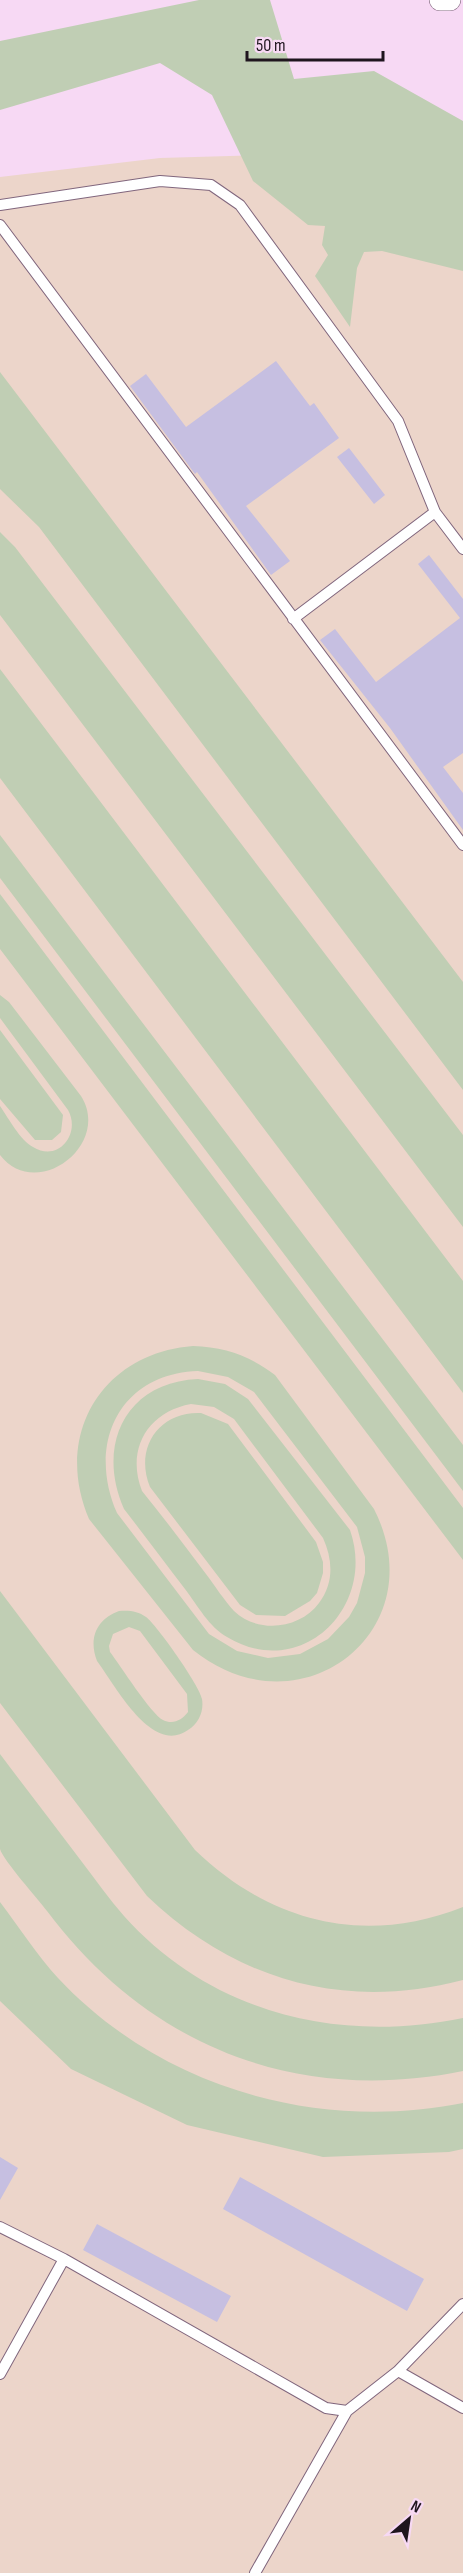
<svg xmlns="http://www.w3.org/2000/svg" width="463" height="2573" viewBox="0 0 463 2573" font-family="'Sofia Sans Condensed',sans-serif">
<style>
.commercial{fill:#ecd5ca}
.green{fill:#c0ceb4;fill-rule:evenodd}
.building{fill:#c6bfe1}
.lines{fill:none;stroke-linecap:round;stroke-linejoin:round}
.lane-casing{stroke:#80667d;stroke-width:12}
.street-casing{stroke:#80667d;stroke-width:22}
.lane{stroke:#fff;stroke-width:10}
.street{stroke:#fff;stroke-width:21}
</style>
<rect width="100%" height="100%" fill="#f7d9f4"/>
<path class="commercial" d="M 268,155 L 463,197 L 463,2573 L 0,2573 L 0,177 L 160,158 Z"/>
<path class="green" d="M 199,0 L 270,0 L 294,79 L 374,71 L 463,121 L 463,271 L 382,251 L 364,252 L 357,268 L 350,327 L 315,276 L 328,255 L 322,245 L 325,226 L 308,225 L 253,181 L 212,95 L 160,63 L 0,110 L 0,41 Z
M 0,372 L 463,982 L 463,1090 L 39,527 L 0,489 Z
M 0,532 L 15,547 L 463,1135 L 463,1227 L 0,615 Z
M 0,669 L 463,1281 L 463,1393 L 0,778 Z
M 0,835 L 463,1445 L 463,1491 L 0,878 Z
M 0,894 L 463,1508 L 463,1560 L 0,949 Z
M 0,995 L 9,1002 L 81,1096 C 112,1145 36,1202 0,1155 L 0,1106 C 9,1119 20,1140 33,1147 C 59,1163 81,1133 68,1110 L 0,1018 Z
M 0,1030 L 63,1115 L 61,1132 L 52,1140 L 35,1140 L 0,1099 Z
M 193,1346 C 225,1347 250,1356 275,1375 L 374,1509 C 436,1631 300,1736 193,1650 L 89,1519 C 53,1435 102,1353 193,1346 ZM 198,1371 L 228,1377 L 254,1392 L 357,1527 L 365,1557 L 365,1573 L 357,1603 L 349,1617 L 328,1639 L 300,1654 L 268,1658 L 237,1651 L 209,1634 L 117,1513 C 87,1445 118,1374 198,1371 Z
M 198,1379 L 225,1384 L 248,1399 L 350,1530 C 377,1607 301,1682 227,1637 C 209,1627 198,1606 185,1589 C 165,1563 145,1536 124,1509 C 96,1446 125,1382 198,1379 ZM 191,1404 L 214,1407 L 234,1419 L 323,1538 C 333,1560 334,1583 319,1603 C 300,1629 258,1634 234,1611 C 224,1600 215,1586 206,1574 C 185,1546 164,1518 142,1491 C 126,1450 147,1412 191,1404 Z
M 201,1413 L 228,1424 L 316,1542 L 323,1562 L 323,1573 L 317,1593 L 310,1601 L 285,1616 L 256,1615 L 240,1605 L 150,1487 C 134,1448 159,1411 201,1413 Z
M 0,1591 L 195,1850 C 271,1923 364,1946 463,1907 L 463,1980 C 344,2011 236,1981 147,1896 L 0,1703 Z
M 119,1611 C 129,1610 138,1611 146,1617 C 156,1624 200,1686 202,1699 C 204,1711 199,1723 188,1730 C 152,1756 115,1685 97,1661 C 88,1638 97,1619 119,1611 ZM 129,1627 L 140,1631 L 187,1694 L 188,1712 C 182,1720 173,1725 163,1720 C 151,1714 120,1665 110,1652 L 109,1646 L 113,1634 Z
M 0,1754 C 27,1790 55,1826 82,1862 C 96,1880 109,1899 124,1916 C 211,2013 338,2044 463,2018 L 463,2071 C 296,2105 148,2046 47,1911 C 38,1899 3,1860 0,1849 C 0,1843 0,1833 0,1826 C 0,1802 0,1778 0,1754 Z
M 0,1902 C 19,1927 37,1955 58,1978 C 161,2088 317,2132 463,2103 L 463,2149 L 449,2152 L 323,2157 L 187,2125 L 71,2069 L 0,2001 Z"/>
<path class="building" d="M 276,361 L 310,406 L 314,403 L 339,438 L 246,506 L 290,561 L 271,575 L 197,472 L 195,474 L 130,386 L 146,374 L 186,427 Z
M 349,448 L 385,495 L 374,504 L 337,457 Z
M 429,555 L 463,599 L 463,753 L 443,767 L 463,793 L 463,830 L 390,728 L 320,640 L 335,629 L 376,682 L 460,618 L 418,564 Z
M 0,2157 L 18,2168 L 0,2200 Z
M 240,2177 L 424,2279 L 407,2311 L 223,2209 Z
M 97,2224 L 231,2296 L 217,2322 L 83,2250 Z"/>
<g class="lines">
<defs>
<path id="lane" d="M 0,205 L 160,181 L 211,185 L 240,205 L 398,421 L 435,512 L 463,549
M 0,225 L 463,845
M 293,619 L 435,512
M 0,2227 L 64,2259 L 326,2408 L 347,2411
M 398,2371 L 463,2408
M 0,2374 L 64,2259
M 255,2573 L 347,2411 L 398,2371 L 463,2304"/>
<path id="street" d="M 440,0 L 450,0"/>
</defs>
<use href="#lane" class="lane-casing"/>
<use href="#street" class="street-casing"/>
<use href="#lane" class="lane"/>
<use href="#street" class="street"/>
</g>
<g transform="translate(409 2519) rotate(29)" stroke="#f7d9f4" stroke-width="4.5" paint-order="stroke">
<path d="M0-4.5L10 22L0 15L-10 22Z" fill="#1f151e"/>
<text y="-9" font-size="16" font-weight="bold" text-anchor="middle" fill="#1f151e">N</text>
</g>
<path d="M247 51v9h136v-9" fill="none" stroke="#1f151e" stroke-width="3"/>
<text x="256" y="51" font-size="18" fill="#1f151e" stroke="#f7d9f4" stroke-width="4.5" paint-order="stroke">50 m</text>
</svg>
